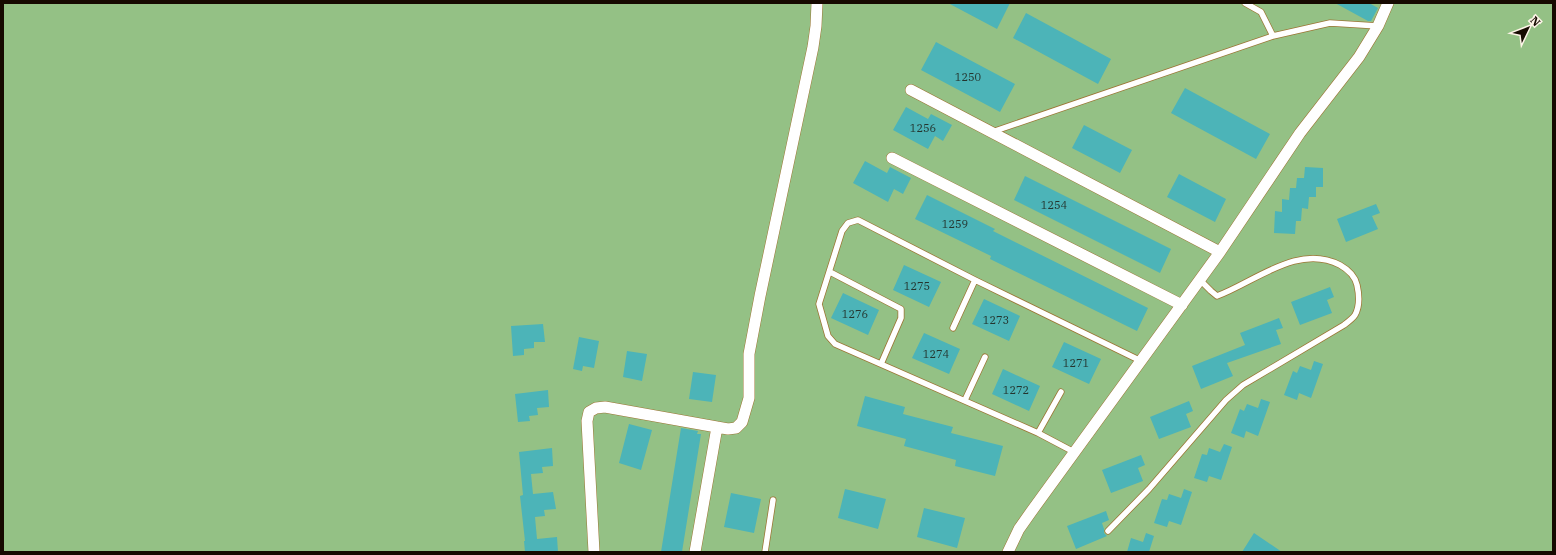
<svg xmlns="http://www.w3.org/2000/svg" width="1556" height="555" viewBox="0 0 1556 555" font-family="'IBM Plex Serif',serif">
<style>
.green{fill:#94c185}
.building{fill:#4cb4b8}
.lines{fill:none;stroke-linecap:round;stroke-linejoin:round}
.service-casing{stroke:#9c7534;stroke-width:7}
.minor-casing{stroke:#9c7534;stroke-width:12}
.service{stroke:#fff;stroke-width:5.5}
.minor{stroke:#fff;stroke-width:11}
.labels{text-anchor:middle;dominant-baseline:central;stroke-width:3;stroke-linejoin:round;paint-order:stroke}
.number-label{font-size:11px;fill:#24342e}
</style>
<rect width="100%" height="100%" fill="#f7cd8b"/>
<path class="green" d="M 3,3 L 1553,3 L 1553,552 L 3,552 Z"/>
<path class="building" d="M 948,3 L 1010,3 L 997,29 Z
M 1335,3 L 1369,3 L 1378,8 L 1371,21 L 1368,21 Z
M 1026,13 L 1111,59 L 1098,84 L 1013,38 Z
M 936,42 L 1015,84 L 1000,112 L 921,70 Z
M 1185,88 L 1270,134 L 1256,159 L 1171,113 Z
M 906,107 L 928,119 L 931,114 L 952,125 L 943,141 L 935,136 L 928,149 L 893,130 Z
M 1084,125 L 1132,150 L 1120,173 L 1072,148 Z
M 865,161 L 887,173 L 890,167 L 911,178 L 903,194 L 894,189 L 888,202 L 853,183 Z
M 1305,167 L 1323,168 L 1323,187 L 1316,187 L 1316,197 L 1309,197 L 1308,209 L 1302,208 L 1301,221 L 1296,221 L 1295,234 L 1274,233 L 1275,211 L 1282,212 L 1282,199 L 1289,200 L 1290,188 L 1296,188 L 1297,178 L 1304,178 Z
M 1179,174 L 1226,199 L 1215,222 L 1167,197 Z
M 1025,176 L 1171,249 L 1160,273 L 1014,200 Z
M 927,195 L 995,229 L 993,231 L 1148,308 L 1137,331 L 990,259 L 991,256 L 915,219 Z
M 1376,204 L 1380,213 L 1372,216 L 1378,229 L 1346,242 L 1337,219 Z
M 904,265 L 941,282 L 929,307 L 893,290 Z
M 1330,287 L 1334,297 L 1327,300 L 1332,313 L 1300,325 L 1291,302 Z
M 843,293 L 879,310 L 868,335 L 831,318 Z
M 984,299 L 1020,316 L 1009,341 L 972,324 Z
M 1279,318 L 1283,328 L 1276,330 L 1281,344 L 1227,363 L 1233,376 L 1201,389 L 1192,366 L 1245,345 L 1240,333 Z
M 543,324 L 545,342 L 534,342 L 534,348 L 524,349 L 524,355 L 513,356 L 511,326 Z
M 924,333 L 960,349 L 949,374 L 912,358 Z
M 579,337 L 599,341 L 594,368 L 583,366 L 582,371 L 573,369 Z
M 1064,342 L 1101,359 L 1089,384 L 1052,367 Z
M 627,351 L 647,354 L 642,381 L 623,377 Z
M 1314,361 L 1323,364 L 1311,398 L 1299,393 L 1297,400 L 1284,395 L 1293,371 L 1297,373 L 1300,366 L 1311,370 Z
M 1003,369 L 1040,386 L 1029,411 L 992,394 Z
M 693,372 L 716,375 L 712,402 L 689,399 Z
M 548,390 L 549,407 L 537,408 L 538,415 L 529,416 L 530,421 L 518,422 L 515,394 Z
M 865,396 L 905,407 L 903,414 L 953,427 L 951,433 L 1003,446 L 995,476 L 955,466 L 956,460 L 904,446 L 906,439 L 857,426 Z
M 1261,399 L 1270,402 L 1258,436 L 1246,431 L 1244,438 L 1231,433 L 1240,409 L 1244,411 L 1247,404 L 1258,408 Z
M 1189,401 L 1193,411 L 1186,414 L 1191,427 L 1159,439 L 1150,417 Z
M 629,424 L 652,430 L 641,470 L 619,463 Z
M 681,428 L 698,431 L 697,434 L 701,434 L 682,552 L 661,552 Z
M 1224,444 L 1232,447 L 1221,480 L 1209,476 L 1207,482 L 1194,478 L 1202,454 L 1207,455 L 1209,448 L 1220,452 Z
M 552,448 L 553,466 L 542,467 L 543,473 L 531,474 L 533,494 L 553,492 L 556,509 L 544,510 L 545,516 L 535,517 L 537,539 L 557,537 L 558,552 L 525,552 L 524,541 L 525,541 L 520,496 L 523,495 L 519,452 Z
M 1141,455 L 1145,465 L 1138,468 L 1143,481 L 1111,493 L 1102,470 Z
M 845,489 L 886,499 L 878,529 L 838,518 Z
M 1184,489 L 1192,492 L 1181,525 L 1169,521 L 1167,527 L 1154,523 L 1162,499 L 1167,500 L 1169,494 L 1181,498 Z
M 731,493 L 761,499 L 754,533 L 724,527 Z
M 924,508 L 965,518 L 957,548 L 917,537 Z
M 1106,511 L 1109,520 L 1102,523 L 1104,529 L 1104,533 L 1107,536 L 1076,549 L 1067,526 Z
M 1146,533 L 1154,536 L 1149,552 L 1127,552 L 1131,538 L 1143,542 Z
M 1254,533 L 1282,552 L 1242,552 Z"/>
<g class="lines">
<defs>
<path id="service" d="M 1245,3 L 1261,12 L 1273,36
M 992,132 L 1273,36 L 1330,23 L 1378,26
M 830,272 L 901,309 L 901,318 L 881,364
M 953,328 L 975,280
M 965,400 L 985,357
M 1038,433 L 1061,392
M 1074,452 L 1038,433 L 835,344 L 828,336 L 819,304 L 842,231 L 848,223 L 858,220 L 975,280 L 1141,361
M 1108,531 L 1149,489 L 1226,400 L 1243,385 L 1344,325 C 1348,322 1353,318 1355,315 C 1360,306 1359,294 1357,285 C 1355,276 1347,269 1340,265 C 1298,243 1255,282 1217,296 L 1211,291 L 1200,280
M 765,552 L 773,500"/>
<path id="minor" d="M 911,90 L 1220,252
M 892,158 L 1182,305
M 594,552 L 587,421 L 589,412 L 596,408 L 605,407 L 728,429 L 736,428 L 742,422 L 749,398 L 749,354 L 760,296 L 813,47 L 816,26 L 817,3
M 695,552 L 717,427
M 1008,552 L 1019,529 L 1031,512 L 1220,252 L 1300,133 L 1359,57 L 1378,26 L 1388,3"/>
</defs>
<use href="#service" class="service-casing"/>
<use href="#minor" class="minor-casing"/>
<use href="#service" class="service"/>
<use href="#minor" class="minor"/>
</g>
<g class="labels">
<g class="number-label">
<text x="968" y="77">1250</text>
<text x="923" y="128">1256</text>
<text x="1054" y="205">1254</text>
<text x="955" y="224">1259</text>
<text x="917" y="286">1275</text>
<text x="855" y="314">1276</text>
<text x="996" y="320">1273</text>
<text x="936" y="354">1274</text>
<text x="1076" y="363">1271</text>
<text x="1016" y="390">1272</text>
</g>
</g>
<rect width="1556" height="555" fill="none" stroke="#160a00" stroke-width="8"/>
<g transform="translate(1528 28) rotate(47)" stroke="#fdf4e7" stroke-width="3" paint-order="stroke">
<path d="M0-3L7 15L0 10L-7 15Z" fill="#160a00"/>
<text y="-6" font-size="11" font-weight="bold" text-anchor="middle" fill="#160a00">N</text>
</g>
</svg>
